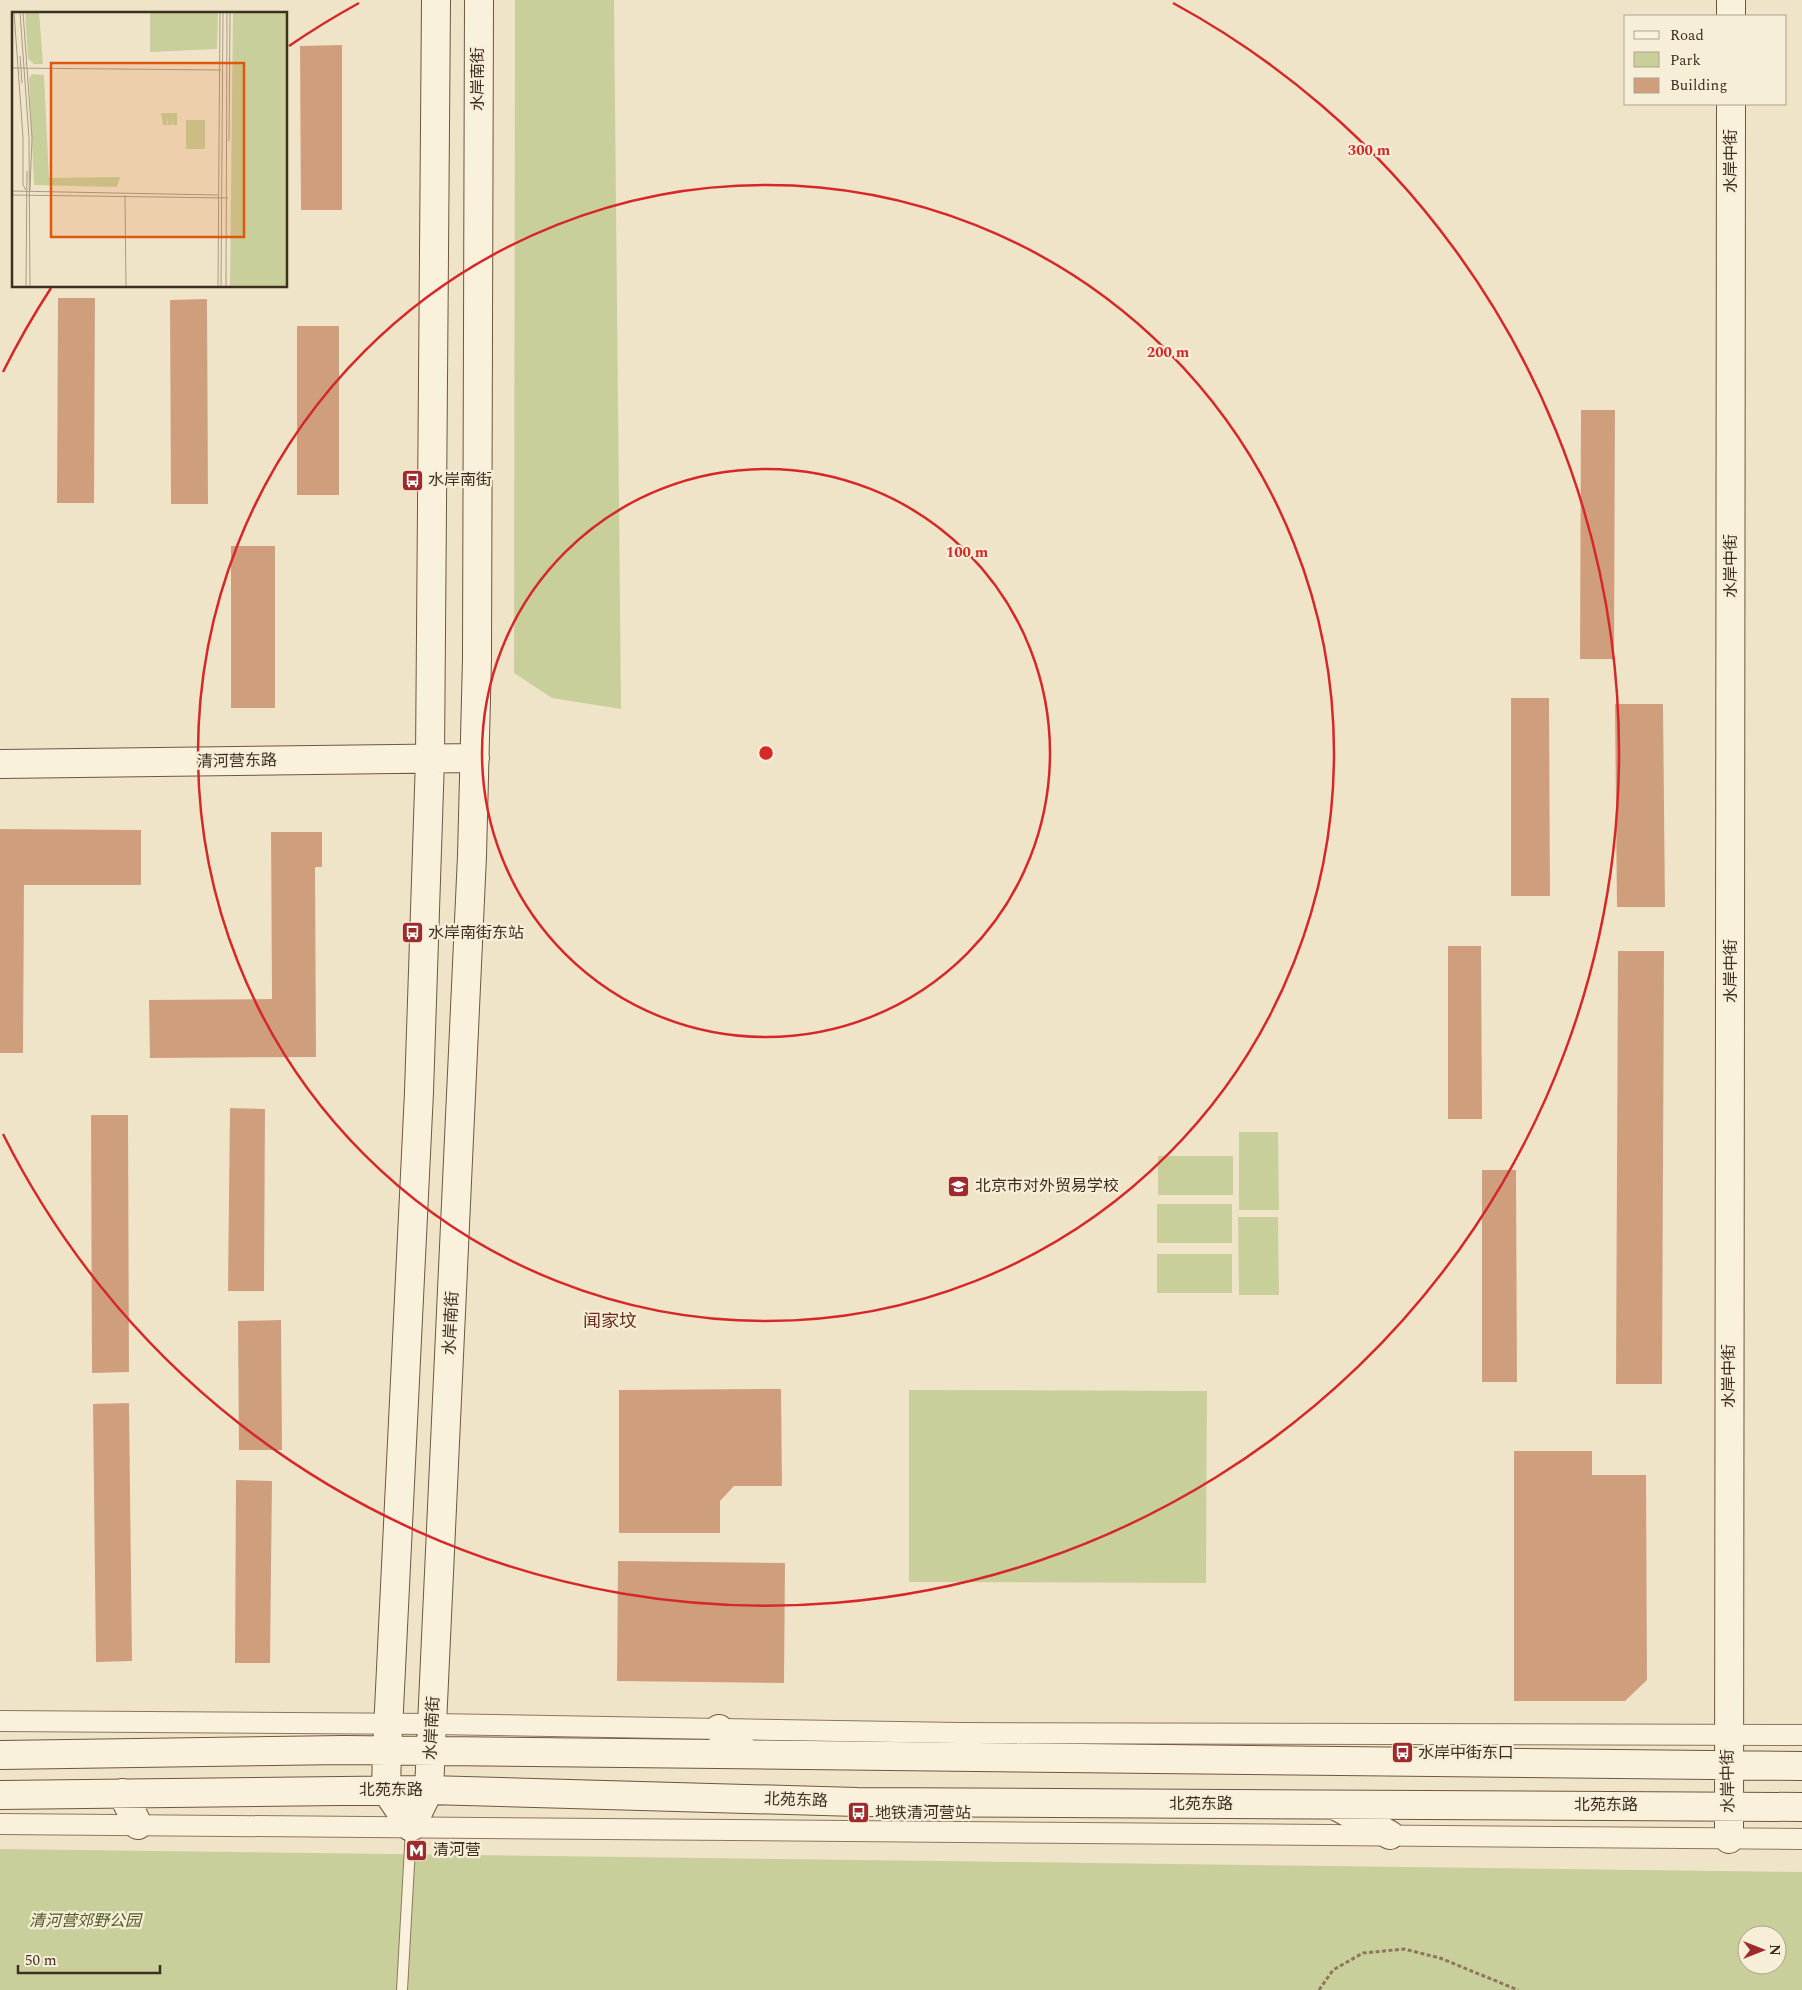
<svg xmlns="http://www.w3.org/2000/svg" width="1802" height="1990" viewBox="0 0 1802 1990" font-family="Spectral,'Noto Sans SC',serif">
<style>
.green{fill:#c9cf9b;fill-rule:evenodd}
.building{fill:#cf9f7d}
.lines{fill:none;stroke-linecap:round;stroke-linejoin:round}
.lane-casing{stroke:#8d765c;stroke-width:12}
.street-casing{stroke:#8d765c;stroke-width:22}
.secondary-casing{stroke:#6f573f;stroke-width:30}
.path{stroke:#8d765c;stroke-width:3;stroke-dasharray:4 2.5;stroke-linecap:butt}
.lane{stroke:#faf1dc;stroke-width:10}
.street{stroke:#faf1dc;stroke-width:20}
.secondary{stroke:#faf1dc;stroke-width:28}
.ring{fill:none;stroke:#d62828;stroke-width:2.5}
.labels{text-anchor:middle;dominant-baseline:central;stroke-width:4.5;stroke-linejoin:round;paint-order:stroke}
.street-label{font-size:16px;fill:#3d2e20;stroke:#f7eed8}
.poi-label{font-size:16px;fill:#3d2e20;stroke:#f7eed8;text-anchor:start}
.park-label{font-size:16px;font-style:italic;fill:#4d5a26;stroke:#f7eed8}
.neighbourhood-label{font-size:18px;fill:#6b2e1e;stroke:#f7eed8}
.inset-road{fill:none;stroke:#a89b85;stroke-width:1}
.view{fill:#df570d;fill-opacity:0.15;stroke:#df570d;stroke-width:2.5}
.inset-edge{fill:none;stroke:#3d2e20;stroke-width:2.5}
.centre{fill:#d62828;stroke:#f7eed8;stroke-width:2.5}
.ring-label{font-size:15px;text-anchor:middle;font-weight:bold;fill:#d62828;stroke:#f7eed8;stroke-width:4.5;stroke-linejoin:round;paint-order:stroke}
</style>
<rect width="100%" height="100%" fill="#f0e4c8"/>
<path class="green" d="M 515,0 L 614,0 L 621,709 L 552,698 L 514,673 Z
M 1239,1132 L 1278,1132 L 1279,1210 L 1239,1210 Z
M 1158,1156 L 1233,1156 L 1233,1195 L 1158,1195 Z
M 1157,1204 L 1232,1204 L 1232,1243 L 1157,1243 Z
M 1238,1217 L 1278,1217 L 1279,1295 L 1239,1295 Z
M 1157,1254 L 1232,1254 L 1232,1293 L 1157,1293 Z
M 909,1390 L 1207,1391 L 1206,1583 L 909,1582 Z
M 0,1849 L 1802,1872 L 1802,1990 L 0,1990 ZM 1747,1935 L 1777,1935 L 1777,1965 L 1747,1965 Z"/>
<path class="building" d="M 342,45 L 342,210 L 301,210 L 300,46 Z
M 58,298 L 95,298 L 94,503 L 57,503 Z
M 207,299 L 208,504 L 171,504 L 170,300 Z
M 297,326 L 339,326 L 339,495 L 297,495 Z
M 1581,410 L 1615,410 L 1614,659 L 1580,659 Z
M 231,546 L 275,546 L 275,708 L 231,708 Z
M 1511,698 L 1549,698 L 1550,896 L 1511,896 Z
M 1615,704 L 1663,704 L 1665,907 L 1617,907 Z
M 0,829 L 141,830 L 141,885 L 24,885 L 23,1053 L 0,1053 Z
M 271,832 L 322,832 L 322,867 L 315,867 L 316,1057 L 150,1058 L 149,1000 L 272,999 Z
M 1448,946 L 1481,946 L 1482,1119 L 1448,1119 Z
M 1618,951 L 1664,951 L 1662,1384 L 1616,1384 Z
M 230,1108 L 265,1109 L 264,1291 L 228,1291 Z
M 91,1115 L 128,1115 L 129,1372 L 92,1373 Z
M 1482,1170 L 1516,1170 L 1517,1382 L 1482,1382 Z
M 281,1320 L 282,1450 L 239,1450 L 238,1321 Z
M 781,1389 L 782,1486 L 734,1486 L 720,1501 L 720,1533 L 619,1533 L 619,1390 Z
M 129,1403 L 132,1661 L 96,1662 L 93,1404 Z
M 1514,1451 L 1592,1451 L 1592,1475 L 1646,1475 L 1647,1680 L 1625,1701 L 1514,1701 Z
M 236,1480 L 272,1481 L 270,1663 L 235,1663 Z
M 618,1561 L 785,1563 L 784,1683 L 617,1681 Z"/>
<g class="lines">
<defs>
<path id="lane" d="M 402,1990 L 411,1829"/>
<path id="street" d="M 0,1721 L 433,1724 L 959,1733 L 1802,1735
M 0,1824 L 1802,1839"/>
<path id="secondary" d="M 436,0 L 430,759 L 419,1092 L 387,1751 L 386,1790 L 411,1827 L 429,1790 L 472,856 L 477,659 L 479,0
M 1731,0 L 1731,16
M 0,764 L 475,758
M 719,1729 L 748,1754
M 0,1755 L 344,1750 L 1802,1766
M 122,1793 L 138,1825
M 0,1795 L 429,1790 L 857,1802 L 1802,1807
M 1336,1806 L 1390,1835
M 1729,1839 L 1731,104"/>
</defs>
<use href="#lane" class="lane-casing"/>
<use href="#street" class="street-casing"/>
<use href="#secondary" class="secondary-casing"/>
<path class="path" d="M 1319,1990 L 1333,1970 L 1363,1953 L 1404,1949 L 1440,1958 L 1518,1990"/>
<use href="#lane" class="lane"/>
<use href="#street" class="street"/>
<use href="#secondary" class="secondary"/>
</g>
<g class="ring">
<circle cx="766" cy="753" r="284"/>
<circle cx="766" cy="753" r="568"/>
<path d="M3 372A853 853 0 0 1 51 288M289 46A853 853 0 0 1 359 3M1173 3A853 853 0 1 1 3 1134"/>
</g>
<defs>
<symbol id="bus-square" viewBox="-11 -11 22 22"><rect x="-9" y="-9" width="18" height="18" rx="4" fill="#9e2a2b" stroke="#f7eed8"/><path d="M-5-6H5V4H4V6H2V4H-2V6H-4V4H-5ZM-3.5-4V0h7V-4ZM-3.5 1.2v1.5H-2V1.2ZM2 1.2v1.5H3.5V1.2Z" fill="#fff"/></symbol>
<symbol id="university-square" viewBox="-11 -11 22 22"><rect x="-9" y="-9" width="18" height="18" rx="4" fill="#9e2a2b" stroke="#f7eed8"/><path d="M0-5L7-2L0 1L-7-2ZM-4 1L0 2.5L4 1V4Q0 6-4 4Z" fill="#fff"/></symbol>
<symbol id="metro-square" viewBox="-11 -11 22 22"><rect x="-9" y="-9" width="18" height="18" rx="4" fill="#9e2a2b" stroke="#f7eed8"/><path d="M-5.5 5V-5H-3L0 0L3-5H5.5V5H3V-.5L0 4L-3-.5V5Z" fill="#fff"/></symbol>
</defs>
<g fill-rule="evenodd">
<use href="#bus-square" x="400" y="468" width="25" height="25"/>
<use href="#bus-square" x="400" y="920" width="25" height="25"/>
<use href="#university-square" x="946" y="1174" width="25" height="25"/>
<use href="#bus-square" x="1390" y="1740" width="25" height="25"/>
<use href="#bus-square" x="846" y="1800" width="25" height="25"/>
<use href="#metro-square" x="404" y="1838" width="25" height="25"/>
</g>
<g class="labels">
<g class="street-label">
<text transform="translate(478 79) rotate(-90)">水岸南街</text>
<text transform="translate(1731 161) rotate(-90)">水岸中街</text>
<text transform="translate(1731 566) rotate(-90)">水岸中街</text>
<text transform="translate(237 761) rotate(-1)">清河营东路</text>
<text transform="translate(1731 971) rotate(-90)">水岸中街</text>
<text transform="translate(451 1323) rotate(-87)">水岸南街</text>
<text transform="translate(1729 1376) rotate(-90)">水岸中街</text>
<text transform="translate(432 1728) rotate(-87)">水岸南街</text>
<text transform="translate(1728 1781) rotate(-91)">水岸中街</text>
<text x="391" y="1790">北苑东路</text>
<text transform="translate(796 1800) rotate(2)">北苑东路</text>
<text x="1201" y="1804">北苑东路</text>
<text x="1606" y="1805">北苑东路</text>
</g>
<g class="poi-label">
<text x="428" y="480">水岸南街</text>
<text x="428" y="933">水岸南街东站</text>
<text x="975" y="1186">北京市对外贸易学校</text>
<text x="1418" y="1753">水岸中街东口</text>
<text x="875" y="1813">地铁清河营站</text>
<text x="433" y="1850">清河营</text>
</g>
<g class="park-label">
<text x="85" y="1921">清河营郊野公园</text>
</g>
<g class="neighbourhood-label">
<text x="610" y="1321">闻家坟</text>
</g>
</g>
<g transform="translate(12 12)">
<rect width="275" height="275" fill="#f0e4c8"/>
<path d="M 13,0 L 27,0 L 31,52 L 22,52 L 16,47 ZM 138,0 L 206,0 L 205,37 L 138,40 ZM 221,0 L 275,0 L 275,275 L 218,275 ZM 20,62 L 32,63 L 37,166 L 108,165 L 105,175 L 22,173 L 17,66 ZM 165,101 L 165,113 L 161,113 L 160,105 L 160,113 L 156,113 L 156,105 L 155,113 L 151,113 L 149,101 ZM 174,108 L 193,108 L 193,137 L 174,137 Z" fill="#c9cf9b"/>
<path class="inset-road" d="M 2,0 L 11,125 L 11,173 L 14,178M 8,0 L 17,126 L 18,275M 11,0 L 20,126 L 18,178M 8,44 L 10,71M 0,56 L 209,58M 217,129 L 218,0M 0,179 L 206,183M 0,183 L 216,186M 113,183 L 114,275M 14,275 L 15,159M 206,275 L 208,0M 209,275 L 211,0M 214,275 L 215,0"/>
<path class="view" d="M 39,51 L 232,51 L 232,225 L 39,225 Z"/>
<rect width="275" height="275" class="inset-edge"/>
</g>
<circle cx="766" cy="753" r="8" class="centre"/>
<g class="ring-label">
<text x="1369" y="155">300 m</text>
<text x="1168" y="357">200 m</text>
<text x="967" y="557">100 m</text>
</g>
<rect x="1624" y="15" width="162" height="90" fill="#f7eed8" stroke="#ada18e"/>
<rect x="1634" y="31" width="25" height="8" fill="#faf1dc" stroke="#ada18e"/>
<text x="1670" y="40" font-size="15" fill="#3d2e20">Road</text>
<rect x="1634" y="52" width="25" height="15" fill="#c9cf9b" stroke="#ada18e"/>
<text x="1670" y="65" font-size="15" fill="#3d2e20">Park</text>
<rect x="1634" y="78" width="25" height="15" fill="#cf9f7d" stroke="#ada18e"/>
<text x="1670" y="90" font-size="15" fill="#3d2e20">Building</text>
<g transform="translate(1762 1950) rotate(90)"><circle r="24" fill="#f7eed8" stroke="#ada18e"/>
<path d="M0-4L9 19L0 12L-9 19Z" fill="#9e2a2b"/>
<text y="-8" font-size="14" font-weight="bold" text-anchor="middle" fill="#3d2e20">N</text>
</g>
<path d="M18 1965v8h142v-8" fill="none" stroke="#3d2e20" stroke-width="2.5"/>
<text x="25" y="1965" font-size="15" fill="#3d2e20" stroke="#f7eed8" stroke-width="4" paint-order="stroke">50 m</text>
</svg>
